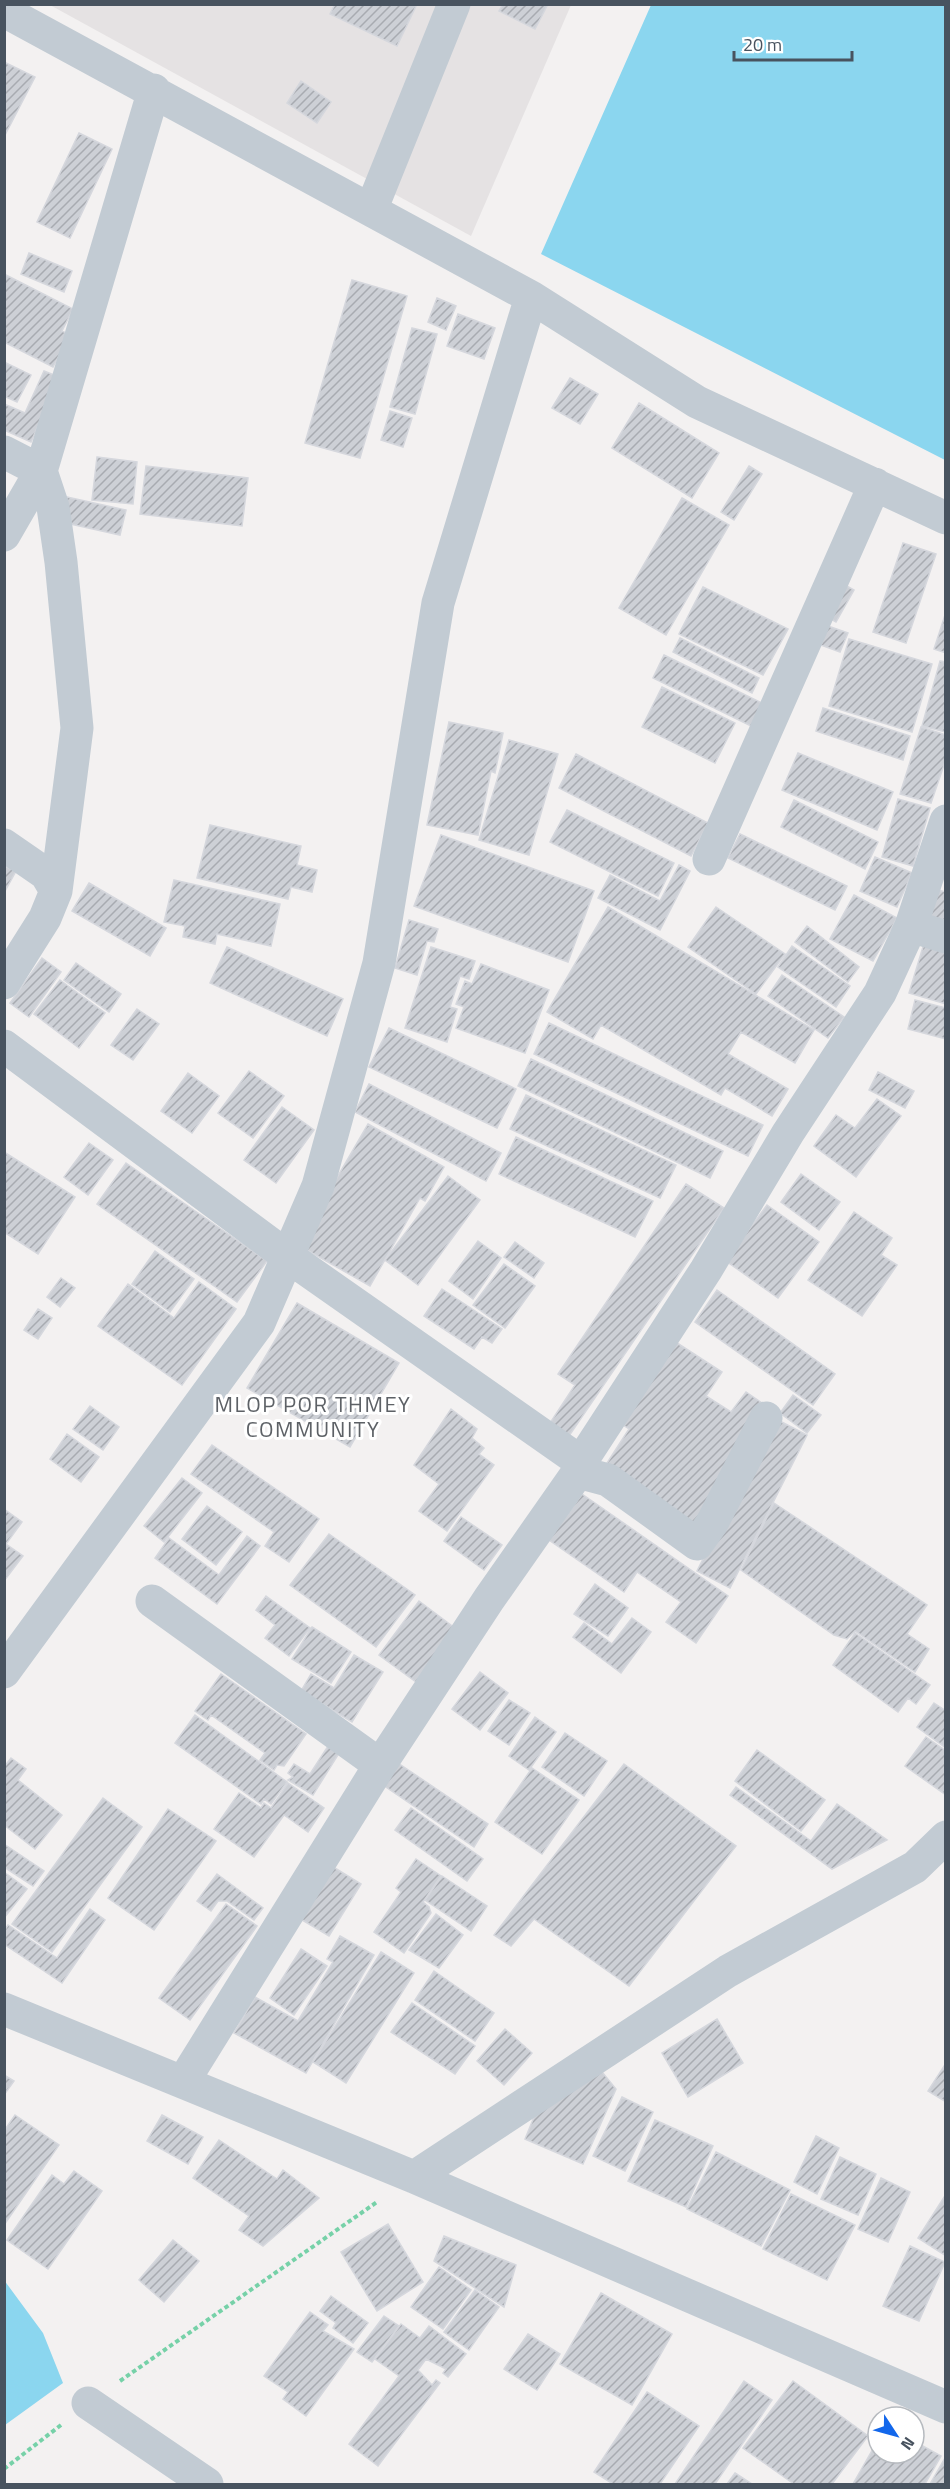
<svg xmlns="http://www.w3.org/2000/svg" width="950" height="2489" viewBox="0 0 950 2489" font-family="'Titillium Web',sans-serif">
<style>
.education{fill:#e5e2e3}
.water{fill:#8bd6ef}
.building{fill:url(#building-hatch);stroke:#d5d7dd;stroke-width:1.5}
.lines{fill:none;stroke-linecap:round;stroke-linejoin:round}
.path{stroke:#76d1a8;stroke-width:4;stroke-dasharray:4.5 3;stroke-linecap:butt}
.minor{stroke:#c2cbd3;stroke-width:33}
.labels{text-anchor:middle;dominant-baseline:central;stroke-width:6;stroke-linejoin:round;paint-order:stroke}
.neighbourhood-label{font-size:22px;letter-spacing:1.5px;fill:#5d6166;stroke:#fff}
</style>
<defs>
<pattern id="building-hatch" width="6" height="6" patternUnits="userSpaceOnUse" patternTransform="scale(1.5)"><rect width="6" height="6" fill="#cdd0d6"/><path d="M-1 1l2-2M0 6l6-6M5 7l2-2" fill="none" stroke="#a8abb1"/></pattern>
</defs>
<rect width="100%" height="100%" fill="#f3f1f1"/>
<path class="education" d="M 50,5 L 571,5 L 471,236 Z"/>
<path class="water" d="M 651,5 L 945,5 L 945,460 L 541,254 Z
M 4,2280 L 43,2333 L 63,2383 L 5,2425 Z"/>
<path class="building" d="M 335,4 L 417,4 L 397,46 L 330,14 Z
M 503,4 L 548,4 L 535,29 L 499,11 Z
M 4,62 L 35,77 L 4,137 Z
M 301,81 L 331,102 L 317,123 L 287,103 Z
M 79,133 L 112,149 L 70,238 L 37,222 Z
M 29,253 L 72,271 L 64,292 L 21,274 Z
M 4,274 L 73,309 L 62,331 L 70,335 L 53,367 L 4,342 Z
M 352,280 L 407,296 L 360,458 L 305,443 Z
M 437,298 L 456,306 L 446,330 L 428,322 Z
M 458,314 L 495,328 L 484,359 L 447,346 Z
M 412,328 L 437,334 L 415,414 L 390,407 Z
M 4,362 L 31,375 L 17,402 L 4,396 Z
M 44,371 L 59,377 L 31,442 L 4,430 L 4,404 L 25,413 Z
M 570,378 L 598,394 L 580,424 L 552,408 Z
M 639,403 L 719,453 L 692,498 L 612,448 Z
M 390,411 L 412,418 L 403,447 L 381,440 Z
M 97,457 L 137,462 L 133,504 L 92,500 Z
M 146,466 L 248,478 L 242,526 L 140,514 Z
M 749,466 L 762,474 L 734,520 L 721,512 Z
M 67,497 L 126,510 L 120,535 L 61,522 Z
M 682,498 L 729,525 L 666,635 L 619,608 Z
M 903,543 L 936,554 L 906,643 L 873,632 Z
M 838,581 L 854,590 L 836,622 L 820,613 Z
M 703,587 L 788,629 L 763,675 L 679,634 Z
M 946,612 L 946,653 L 934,649 Z
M 828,626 L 848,633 L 840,652 L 821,645 Z
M 680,638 L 759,678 L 752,693 L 673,652 Z
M 849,639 L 932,664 L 912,732 L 829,706 Z
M 664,655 L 764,704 L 753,727 L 653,678 Z
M 940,661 L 946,662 L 946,732 L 922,726 Z
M 662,687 L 735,723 L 715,763 L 642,727 Z
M 823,708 L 910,736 L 903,760 L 816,731 Z
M 449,722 L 503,733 L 495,773 L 491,771 L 478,835 L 427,825 Z
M 921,727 L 946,735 L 946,759 L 931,803 L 900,794 Z
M 509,740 L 558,754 L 529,855 L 479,840 Z
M 798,753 L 893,792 L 877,830 L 782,790 Z
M 576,754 L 708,823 L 691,856 L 559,788 Z
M 898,799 L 930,808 L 913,866 L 882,857 Z
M 794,800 L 878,842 L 865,869 L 781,827 Z
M 567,810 L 674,863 L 658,896 L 550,842 Z
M 210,825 L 301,846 L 297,865 L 317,870 L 312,892 L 291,887 L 288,899 L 197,878 Z
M 740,834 L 847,886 L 835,910 L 728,858 Z
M 441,835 L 594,891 L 568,962 L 414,906 Z
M 875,857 L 912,873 L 897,907 L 860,891 Z
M 679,865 L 690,871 L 660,930 L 598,898 L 610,875 L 660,901 Z
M 4,866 L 16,871 L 4,893 Z
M 174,880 L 280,904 L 271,946 L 217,934 L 215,944 L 183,937 L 185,926 L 164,922 Z
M 89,883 L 166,928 L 150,956 L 72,911 Z
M 930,888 L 946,892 L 946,926 L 921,919 Z
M 854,895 L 897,918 L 873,961 L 830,939 Z
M 608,907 L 814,1030 L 795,1063 L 741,1032 L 728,1054 L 788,1089 L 772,1116 L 725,1088 L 721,1095 L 601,1025 L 593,1039 L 547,1012 Z
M 716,907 L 785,954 L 756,994 L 688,947 Z
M 409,920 L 438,929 L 434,942 L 427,941 L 417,975 L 395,968 Z
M 807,926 L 859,967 L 848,982 L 795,942 Z
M 926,937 L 946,942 L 946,1004 L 909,993 Z
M 792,946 L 850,986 L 836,1007 L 778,967 Z
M 227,947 L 343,999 L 327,1036 L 210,983 Z
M 431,947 L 475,961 L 469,979 L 460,976 L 450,1007 L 457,1009 L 447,1042 L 405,1028 Z
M 42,958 L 61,972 L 29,1017 L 10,1003 Z
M 76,963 L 121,994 L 109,1012 L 64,980 Z
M 481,964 L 549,990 L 525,1053 L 456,1028 L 464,1007 L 456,1004 L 465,981 L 472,984 Z
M 782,975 L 844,1017 L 828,1038 L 768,996 Z
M 60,980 L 105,1013 L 79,1048 L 34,1014 Z
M 915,1000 L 946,1008 L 946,1039 L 908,1029 Z
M 137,1009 L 159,1024 L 133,1060 L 111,1045 Z
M 549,1023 L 763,1125 L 748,1156 L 534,1054 Z
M 389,1028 L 516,1089 L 497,1128 L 369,1067 Z
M 531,1059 L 723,1151 L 710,1178 L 518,1086 Z
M 249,1071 L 284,1096 L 253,1138 L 218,1113 Z
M 878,1072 L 914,1091 L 905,1108 L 869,1090 Z
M 188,1073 L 219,1096 L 192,1133 L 161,1111 Z
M 369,1084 L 501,1153 L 486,1181 L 355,1112 Z
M 526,1095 L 676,1165 L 660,1198 L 510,1129 Z
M 877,1099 L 901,1116 L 856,1177 L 814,1146 L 836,1115 L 855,1128 Z
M 282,1107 L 314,1130 L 276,1183 L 244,1160 Z
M 368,1124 L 444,1167 L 425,1201 L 420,1198 L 370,1286 L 298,1245 Z
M 516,1137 L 653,1201 L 635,1237 L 499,1174 Z
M 89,1143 L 113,1160 L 88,1195 L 64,1177 Z
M 4,1152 L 75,1197 L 38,1254 L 4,1232 Z
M 126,1163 L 267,1261 L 237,1302 L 97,1204 Z
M 801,1174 L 840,1202 L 819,1230 L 781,1202 Z
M 448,1176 L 480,1200 L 418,1285 L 385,1260 Z
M 686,1184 L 724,1208 L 569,1436 L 550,1423 L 575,1385 L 558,1374 Z
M 767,1205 L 819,1242 L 778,1298 L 726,1261 Z
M 854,1212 L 892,1238 L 881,1255 L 897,1265 L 862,1316 L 808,1280 Z
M 478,1241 L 501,1258 L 473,1299 L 449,1281 Z
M 515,1242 L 544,1263 L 534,1278 L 504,1257 Z
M 155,1251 L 194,1279 L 170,1312 L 132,1284 Z
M 504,1264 L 535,1286 L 505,1328 L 473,1305 Z
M 61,1278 L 75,1288 L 60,1307 L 47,1297 Z
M 199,1282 L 236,1309 L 182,1385 L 98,1326 L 128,1284 L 174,1318 Z
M 442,1289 L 502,1329 L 492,1343 L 482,1337 L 474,1349 L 424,1316 Z
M 717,1290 L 835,1374 L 813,1405 L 695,1322 Z
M 297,1303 L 399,1363 L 350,1447 L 247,1388 Z
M 38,1309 L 52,1318 L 38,1339 L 24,1330 Z
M 674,1341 L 722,1372 L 706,1396 L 731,1412 L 746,1392 L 765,1405 L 702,1529 L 607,1463 L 629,1429 L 620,1423 Z
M 793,1395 L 821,1415 L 807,1433 L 780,1413 Z
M 90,1406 L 119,1427 L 103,1450 L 73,1429 Z
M 451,1409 L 477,1429 L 472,1438 L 484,1448 L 479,1454 L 494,1465 L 447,1531 L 419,1511 L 439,1484 L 414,1465 Z
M 774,1418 L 807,1435 L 730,1588 L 697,1571 Z
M 67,1434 L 99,1457 L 81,1482 L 50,1459 Z
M 212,1445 L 319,1519 L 289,1562 L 265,1546 L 274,1532 L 191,1474 Z
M 182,1478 L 202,1493 L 164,1542 L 144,1526 Z
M 582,1494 L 728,1596 L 696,1643 L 666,1622 L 681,1602 L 637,1572 L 624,1592 L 549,1540 Z
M 774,1503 L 927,1605 L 907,1634 L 929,1649 L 915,1672 L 855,1631 L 847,1639 L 834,1635 L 741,1570 Z
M 207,1506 L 242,1532 L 216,1565 L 182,1539 Z
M 4,1509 L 22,1522 L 6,1544 L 23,1556 L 4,1581 Z
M 461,1517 L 502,1545 L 484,1570 L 444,1541 Z
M 329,1534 L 415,1595 L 376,1647 L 290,1585 Z
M 247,1536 L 260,1546 L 217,1604 L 155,1558 L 169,1538 L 219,1575 Z
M 595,1584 L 628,1608 L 608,1636 L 574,1614 Z
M 266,1596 L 310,1628 L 289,1656 L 265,1638 L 275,1625 L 256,1610 Z
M 419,1601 L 456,1629 L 416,1682 L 379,1655 Z
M 632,1618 L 651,1632 L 621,1673 L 573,1637 L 584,1623 L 612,1644 Z
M 312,1627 L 351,1652 L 331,1683 L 292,1659 Z
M 855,1633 L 930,1685 L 916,1704 L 908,1698 L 898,1712 L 833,1665 Z
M 354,1655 L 383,1672 L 352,1722 L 301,1691 L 311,1674 L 334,1688 Z
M 480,1672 L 508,1693 L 480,1730 L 452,1709 Z
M 221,1674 L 306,1734 L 284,1766 L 277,1765 L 274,1770 L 260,1760 L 265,1753 L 211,1715 L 208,1720 L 195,1711 Z
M 509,1700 L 530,1713 L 509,1745 L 488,1731 Z
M 934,1703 L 946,1711 L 946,1748 L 917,1727 Z
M 195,1715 L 287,1782 L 271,1804 L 264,1799 L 261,1804 L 175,1743 Z
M 535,1717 L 556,1732 L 529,1770 L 509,1756 Z
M 565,1733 L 607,1761 L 584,1796 L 542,1767 Z
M 926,1737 L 946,1751 L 946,1795 L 905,1766 Z
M 330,1743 L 341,1750 L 313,1795 L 288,1780 L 293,1777 L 288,1773 L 294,1764 L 310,1774 Z
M 757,1750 L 825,1800 L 801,1831 L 735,1781 Z
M 11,1758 L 26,1769 L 18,1780 L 62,1815 L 35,1849 L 4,1825 L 4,1767 Z
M 398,1763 L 488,1824 L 474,1847 L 383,1785 Z
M 624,1764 L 736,1846 L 629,1986 L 534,1919 L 511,1946 L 494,1935 Z
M 532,1768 L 579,1800 L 542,1854 L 495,1822 Z
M 288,1783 L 324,1808 L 308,1832 L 284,1815 L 254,1857 L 214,1829 L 239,1793 L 261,1808 L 264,1803 L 271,1808 Z
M 736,1787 L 811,1841 L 837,1804 L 887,1840 L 832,1869 L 730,1795 Z
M 103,1798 L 142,1827 L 52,1952 L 12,1924 Z
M 411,1808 L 483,1859 L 467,1881 L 395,1830 Z
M 168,1809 L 216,1841 L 154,1930 L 108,1898 Z
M 4,1844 L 44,1871 L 33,1886 L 4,1867 Z
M 416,1859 L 441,1876 L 423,1902 L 429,1907 L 431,1913 L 404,1953 L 374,1932 L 401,1892 L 396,1888 Z
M 330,1865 L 361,1884 L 329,1936 L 297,1917 Z
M 4,1872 L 27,1889 L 4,1918 Z
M 217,1874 L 263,1908 L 254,1920 L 227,1901 L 218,1901 L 211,1911 L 197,1901 Z
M 442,1876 L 487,1906 L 471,1931 L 425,1900 Z
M 226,1904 L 257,1926 L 190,2020 L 159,1998 Z
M 90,1909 L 105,1920 L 62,1983 L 4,1944 L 4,1931 L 8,1925 L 57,1958 Z
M 436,1914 L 463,1935 L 439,1968 L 409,1950 Z
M 340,1936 L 374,1955 L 306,2073 L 234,2033 L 255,1997 L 298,2021 L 333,1962 L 327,1959 Z
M 301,1949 L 327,1966 L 294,2015 L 270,1998 Z
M 381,1952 L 414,1973 L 346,2083 L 313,2062 Z
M 434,1971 L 494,2013 L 475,2041 L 415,2000 Z
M 412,2003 L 475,2046 L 455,2074 L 391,2032 Z
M 717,2019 L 743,2063 L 688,2097 L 662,2053 Z
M 505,2029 L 532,2053 L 504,2085 L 477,2061 Z
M 946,2063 L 946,2102 L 928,2091 Z
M 598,2067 L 616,2089 L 583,2164 L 525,2139 L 534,2117 Z
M 4,2075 L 14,2081 L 4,2095 Z
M 622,2097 L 653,2112 L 625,2171 L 593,2156 Z
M 15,2115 L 59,2145 L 4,2225 L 4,2131 Z
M 162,2115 L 203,2137 L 188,2164 L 147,2141 Z
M 655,2120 L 713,2146 L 686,2207 L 628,2181 Z
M 816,2136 L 839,2148 L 817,2194 L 794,2182 Z
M 219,2140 L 277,2179 L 283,2170 L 319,2198 L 263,2246 L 239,2230 L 249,2216 L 193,2178 Z
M 716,2152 L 790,2190 L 761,2246 L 687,2209 Z
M 840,2157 L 876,2174 L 858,2215 L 821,2199 Z
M 74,2171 L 102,2191 L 48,2269 L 7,2240 L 52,2175 L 64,2184 Z
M 881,2178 L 910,2192 L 888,2242 L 858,2229 Z
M 791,2194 L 855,2225 L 827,2280 L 763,2249 Z
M 946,2194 L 946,2256 L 918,2238 Z
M 388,2224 L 423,2282 L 377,2311 L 341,2252 Z
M 444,2236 L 516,2265 L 504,2307 L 434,2261 Z
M 173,2240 L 199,2261 L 164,2302 L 139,2280 Z
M 910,2246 L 945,2262 L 919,2321 L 883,2306 Z
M 439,2267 L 471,2290 L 443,2329 L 411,2307 Z
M 475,2290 L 499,2307 L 469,2350 L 444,2332 Z
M 601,2293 L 672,2334 L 632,2405 L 560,2364 Z
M 331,2296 L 368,2323 L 353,2343 L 333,2328 L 336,2323 L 320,2311 Z
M 310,2312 L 328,2325 L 323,2331 L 354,2349 L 306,2416 L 283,2399 L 288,2392 L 264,2376 Z
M 384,2316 L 399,2326 L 372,2362 L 357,2352 Z
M 401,2324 L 420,2338 L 429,2326 L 466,2354 L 448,2377 L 443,2373 L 446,2369 L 426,2359 L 418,2370 L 432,2385 L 436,2380 L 440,2383 L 378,2466 L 349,2444 L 399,2376 L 375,2359 Z
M 528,2334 L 560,2354 L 537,2390 L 504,2369 Z
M 744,2381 L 772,2400 L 715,2484 L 675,2484 Z
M 793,2381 L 868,2436 L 832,2484 L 794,2484 L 743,2448 Z
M 647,2392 L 699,2426 L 660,2484 L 613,2484 L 594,2472 Z
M 878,2440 L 878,2453 L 914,2453 L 914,2441 L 941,2456 L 925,2484 L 853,2484 Z
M 946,2458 L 946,2484 L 930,2484 L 945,2458 Z
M 735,2473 L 752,2484 L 727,2484 Z"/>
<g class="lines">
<path class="path" d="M 120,2381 L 377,2202
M 4,2469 L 61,2425"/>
<path class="minor" d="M 4,11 L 531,297 L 697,402 L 946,518
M 371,210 L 454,4
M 4,452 L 41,471 L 53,507 L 61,562 L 77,728 L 56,891
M 4,535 L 41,471 L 154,90
M 4,845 L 46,874 L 56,891 L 45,918 L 4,983
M 709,859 L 875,484
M 911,926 L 946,937
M 4,1046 L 287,1256 L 581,1462
M 578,1472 L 608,1480 L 697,1544 L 712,1523 L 766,1418
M 152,1601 L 380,1765
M 4,1672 L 259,1323 L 318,1186 L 379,963 L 438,603 L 531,297
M 4,2009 L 414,2177 L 946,2407
M 183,2082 L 380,1765 L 489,1599 L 578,1472 L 581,1462 L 706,1270 L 788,1133 L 880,993 L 911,926 L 946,821
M 414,2177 L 728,1971 L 915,1867 L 946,1837
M 88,2403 L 207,2484"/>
</g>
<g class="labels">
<g class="neighbourhood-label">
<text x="313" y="1404">MLOP POR THMEY<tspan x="313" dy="25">COMMUNITY</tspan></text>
</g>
</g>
<rect width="950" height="2489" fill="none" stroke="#48535f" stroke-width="12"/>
<g transform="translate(896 2435) rotate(126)"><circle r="28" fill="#ffffff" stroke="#b6babf" stroke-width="1.5"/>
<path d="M0-4.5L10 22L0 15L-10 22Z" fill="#1367eb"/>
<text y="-9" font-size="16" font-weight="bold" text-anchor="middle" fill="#48535f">N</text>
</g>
<path d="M734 51v9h118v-9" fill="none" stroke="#48535f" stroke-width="3"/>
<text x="743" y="51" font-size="18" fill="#48535f" stroke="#ffffff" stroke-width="4.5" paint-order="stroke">20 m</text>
</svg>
